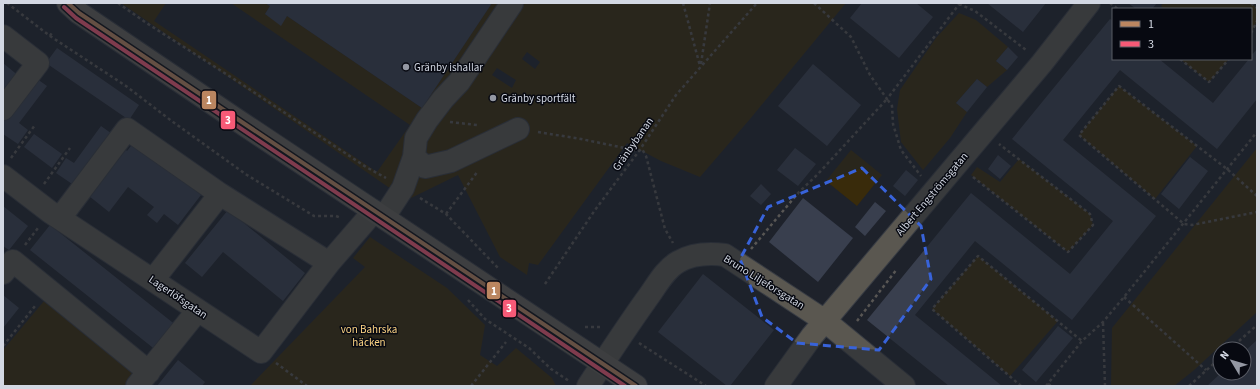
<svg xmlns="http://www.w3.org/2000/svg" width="1260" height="389" viewBox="0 0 1260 389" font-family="'Source Sans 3',sans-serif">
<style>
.green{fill:#392b0b;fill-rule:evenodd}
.building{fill:#393f4e}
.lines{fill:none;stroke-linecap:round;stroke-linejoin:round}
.minor-casing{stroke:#383c44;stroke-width:24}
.major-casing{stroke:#383c44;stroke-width:24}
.path{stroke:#585654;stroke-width:2.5;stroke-dasharray:3 3;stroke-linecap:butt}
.minor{stroke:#5a5750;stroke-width:22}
.major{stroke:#656159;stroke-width:22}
.bus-1-casing{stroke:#070911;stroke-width:7}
.bus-2-casing{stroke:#070911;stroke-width:7}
.bus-1{stroke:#bb8660;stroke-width:4}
.bus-2{stroke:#f75a77;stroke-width:4}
.marked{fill:none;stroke:#3863da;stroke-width:3;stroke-dasharray:8 5;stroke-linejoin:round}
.poi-dot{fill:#9498a3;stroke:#070911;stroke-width:1.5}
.labels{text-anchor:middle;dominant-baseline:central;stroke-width:3;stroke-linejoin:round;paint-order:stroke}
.poi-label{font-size:11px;fill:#d3d8e3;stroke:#070911;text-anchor:start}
.street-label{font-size:11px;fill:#d3d8e3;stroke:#070911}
.park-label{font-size:11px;fill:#fdd484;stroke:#070911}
.line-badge{stroke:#070911;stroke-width:1.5}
.badge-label{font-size:11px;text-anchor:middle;font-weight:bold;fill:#fff}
</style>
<rect width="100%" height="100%" fill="#1e222b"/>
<path class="green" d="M 121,3 L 166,3 L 154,21 L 377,172 L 410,125 L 231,3 L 265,3 L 270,6 L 265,14 L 281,25 L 287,16 L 422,108 L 492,3 L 846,3 L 750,119 L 700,177 L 661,161 L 627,143 L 538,265 L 529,263 L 527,275 L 500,257 L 458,175 L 407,200 ZM 527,52 L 540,62 L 535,69 L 522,59 ZM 497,68 L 516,80 L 512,88 L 492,75 Z
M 1163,3 L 1251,3 L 1257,8 L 1257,21 L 1251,33 L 1251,9 L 1164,9 L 1161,6 Z
M 959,13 L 976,20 L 1008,47 L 996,61 L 1007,70 L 987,87 L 977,79 L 956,103 L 967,112 L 950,138 L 923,170 L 901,142 L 897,109 L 900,90 L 936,38 Z
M 1180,59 L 1229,59 L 1209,82 Z
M 1119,86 L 1197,146 L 1155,199 L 1079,135 Z
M 1257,148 L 1257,312 L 1193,371 L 1174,386 L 1111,386 L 1112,328 Z
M 851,150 L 882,175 L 857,206 L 826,181 Z
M 1019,159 L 1090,214 L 1093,225 L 1068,252 L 971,175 L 977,167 L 1000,182 Z
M 370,237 L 447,288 L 485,325 L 480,355 L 497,366 L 516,348 L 552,378 L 556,386 L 250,386 L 365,267 L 353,258 Z
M 978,256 L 1058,321 L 1010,376 L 932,309 Z
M 44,301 L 136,373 L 126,386 L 3,386 L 3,350 Z"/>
<path class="building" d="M 265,3 L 492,3 L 422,108 L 287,16 L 281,26 L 265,14 L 270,6 Z
M 862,3 L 916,3 L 933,17 L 899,58 L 850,18 Z
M 987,3 L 1046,3 L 1023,32 Z
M 1128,3 L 1157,3 L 1152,9 L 1136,9 Z
M 1110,19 L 1113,21 L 1113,59 L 1159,59 L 1213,103 L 1249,59 L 1251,59 L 1251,56 L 1257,49 L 1257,99 L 1217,149 L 1120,70 L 1063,140 L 1156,216 L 1072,320 L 975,241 L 915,315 L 1002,386 L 949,386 L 867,320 L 971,193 L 1070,274 L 1113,221 L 1012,139 Z
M 1008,47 L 1018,57 L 1007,70 L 996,61 Z
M 57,48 L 139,105 L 129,120 L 46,63 Z
M 3,63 L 20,77 L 3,98 Z
M 813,64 L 861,105 L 827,146 L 778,106 Z
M 33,76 L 47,86 L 19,123 L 28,130 L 18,144 L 3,134 L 3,116 Z
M 977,79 L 987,87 L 967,112 L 956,103 Z
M 101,126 L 115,136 L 78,188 L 56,173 L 66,158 L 74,163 Z
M 34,134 L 62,154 L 52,168 L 24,147 Z
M 134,142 L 201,195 L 178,225 L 164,214 L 157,223 L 147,215 L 154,207 L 128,187 L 109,212 L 89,196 L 126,150 L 127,151 Z
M 795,148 L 816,164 L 798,186 L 777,170 Z
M 998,155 L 1011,166 L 1000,179 L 988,169 Z
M 1190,157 L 1208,171 L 1179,209 L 1161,194 Z
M 906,170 L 918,180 L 905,196 L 893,186 Z
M 761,184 L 771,194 L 761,205 L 750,196 Z
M 803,198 L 853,238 L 818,282 L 769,242 Z
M 875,202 L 886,211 L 865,236 L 855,227 Z
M 3,206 L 28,226 L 9,250 L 3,246 Z
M 228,210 L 305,273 L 283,301 L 223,252 L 202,277 L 185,263 Z
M 50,225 L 177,326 L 157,351 L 30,250 Z
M 703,274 L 774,330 L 730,386 L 727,386 L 658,332 Z
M 3,295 L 19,308 L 3,328 Z
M 1058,326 L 1073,338 L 1036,382 L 1022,370 Z
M 1257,340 L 1257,385 L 1207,386 L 1221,373 L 1244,373 L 1244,352 Z
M 178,360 L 205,382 L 202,386 L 157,386 Z"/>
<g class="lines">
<defs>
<path id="minor" d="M 3,36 L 38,63 L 3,109
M 414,157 L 425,167 L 451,161 L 518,129
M 3,176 L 50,212 L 261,352 L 329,263 L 374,211
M 384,217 L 403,188 L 414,157 L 416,138 L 427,120 L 443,99 L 459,82 L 512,3
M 60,218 L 127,129 L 220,194 L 329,263
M 3,273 L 13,261 L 149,372
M 153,280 L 220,194
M 137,386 L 198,310
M 588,386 C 607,357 626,328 646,300 C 656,287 664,270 678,262 C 692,254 709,253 725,255 L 825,321 L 904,386
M 776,386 L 812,336 L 1042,63 L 1089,3"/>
<path id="major" d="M 68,3 L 79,13 L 234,118 L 636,386"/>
</defs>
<use href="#minor" class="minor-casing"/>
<use href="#major" class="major-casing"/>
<path class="path" d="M 7,3 L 50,36 L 126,86 L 173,122 L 247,175 L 314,216 L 336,216 L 341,218
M 118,3 L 145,22 L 240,83 L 366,167 L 386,178
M 683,3 L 700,66
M 814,3 L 851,37 L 870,75 L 887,99 L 960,3
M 1110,3 L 1118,9
M 1251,3 L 1257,8
M 959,4 L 975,11 L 1026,50
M 1251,33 L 1257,21
M 50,36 L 53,31
M 1180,59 L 1209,82 L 1229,59
M 701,64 L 710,3
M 450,122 L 477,125
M 538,132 L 581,139 L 639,151 L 642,149 L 646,156 L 665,229 L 673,243
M 11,158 L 35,125
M 973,177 L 1068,252 L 1093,225 L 1090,214 L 999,144
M 44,184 L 70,148
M 1257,196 L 1227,169 L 1119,86 L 1079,135 L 1184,224 L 1192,225 L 1257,212
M 420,198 L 446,214 L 498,268
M 446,214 L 478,171
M 25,245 L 38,228
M 751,249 L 799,192 L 817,175 L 887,99 L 892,106 L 893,124 L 901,150 L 921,176
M 545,284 L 595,210 L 639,151 L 676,95 L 757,3
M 1124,297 L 1206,370
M 468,300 L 485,319 L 529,348 L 551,369 L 569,381
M 857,321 L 897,269
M 1103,323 L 1105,386
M 585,327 L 602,327
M 639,343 L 706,386
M 3,346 L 35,306
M 1230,349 L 1257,325
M 276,363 L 307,386
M 1048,384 L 1052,386
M 471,386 L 506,342
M 1021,386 L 932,309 L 978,256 L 1082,341
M 1046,386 L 1082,341 L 1103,322 L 1124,297 L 1257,132
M 1189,386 L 1220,358"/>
<use href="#minor" class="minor"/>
<use href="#major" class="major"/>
<defs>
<path id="bus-1" d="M 68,3 L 79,13 L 636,386"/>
<path id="bus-2" d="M 64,7 L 76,18 L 625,386"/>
</defs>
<use href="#bus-1" class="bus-1-casing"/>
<use href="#bus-2" class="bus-2-casing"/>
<use href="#bus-1" class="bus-1"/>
<use href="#bus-2" class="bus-2"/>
</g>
<path d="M0 0H1260V389H0ZM 862,168 L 921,226 L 931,279 L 879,350 L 797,343 L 762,317 L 740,259 L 768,207 Z" fill="#1e222b" fill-opacity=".55" fill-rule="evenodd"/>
<path class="marked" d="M 862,168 L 921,226 L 931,279 L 879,350 L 797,343 L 762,317 L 740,259 L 768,207 Z"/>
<g class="poi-dot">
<circle cx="406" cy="67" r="4"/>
<circle cx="493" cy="98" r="4"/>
</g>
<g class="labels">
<g class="poi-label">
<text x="414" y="67">Gränby ishallar</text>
<text x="501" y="98">Gränby sportfält</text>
</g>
<g class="street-label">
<text transform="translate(633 144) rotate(-55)">Gränbybanan</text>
<text transform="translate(932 194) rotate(-50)">Albert Engströmsgatan</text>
<text transform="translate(764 282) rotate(32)">Bruno Liljeforsgatan</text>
<text transform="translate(178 297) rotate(34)">Lagerlöfsgatan</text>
</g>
<g class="park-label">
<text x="369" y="329">von Bahrska<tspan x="369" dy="13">häcken</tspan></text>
</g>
</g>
<g class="line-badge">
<rect x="201" y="90" width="16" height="20" rx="4" fill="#bb8660"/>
<rect x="220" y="110" width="16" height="20" rx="4" fill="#f75a77"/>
<rect x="486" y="281" width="15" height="19" rx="4" fill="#bb8660"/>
<rect x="502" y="299" width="15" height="19" rx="4" fill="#f75a77"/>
</g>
<g class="badge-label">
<text x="209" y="104">1</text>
<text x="228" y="124">3</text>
<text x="494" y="295">1</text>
<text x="509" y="312">3</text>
</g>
<rect width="1260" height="389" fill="none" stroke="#d3d8e3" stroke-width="8"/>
<rect x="1112" y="8" width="140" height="52" fill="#070911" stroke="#595c65"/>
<rect x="1120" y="21" width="20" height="6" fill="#bb8660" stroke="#595c65"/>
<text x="1148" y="28" font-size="12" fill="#d3d8e3">1</text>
<rect x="1120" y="41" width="20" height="6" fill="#f75a77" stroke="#595c65"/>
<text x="1148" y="48" font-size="12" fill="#d3d8e3">3</text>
<g transform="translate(1232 361) rotate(308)"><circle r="19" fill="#070911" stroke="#595c65"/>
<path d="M0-3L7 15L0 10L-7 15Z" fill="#9498a3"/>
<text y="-6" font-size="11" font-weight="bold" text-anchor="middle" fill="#d3d8e3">N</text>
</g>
</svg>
